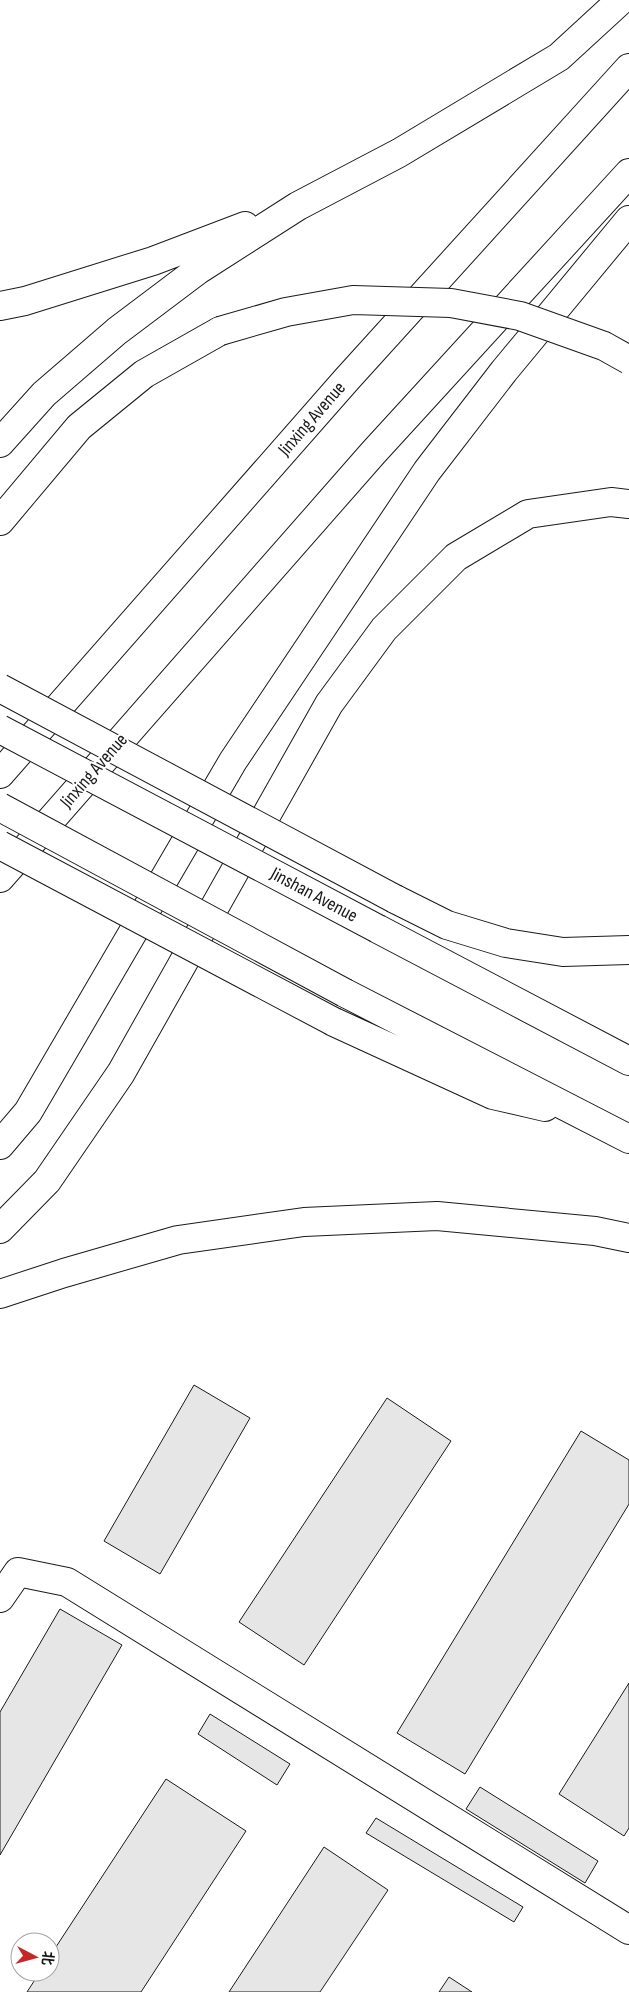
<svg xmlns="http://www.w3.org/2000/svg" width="629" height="1992" viewBox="0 0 629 1992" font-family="'Sofia Sans Condensed','Noto Sans SC',sans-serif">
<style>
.building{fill:#e6e6e6;stroke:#1a1a1a}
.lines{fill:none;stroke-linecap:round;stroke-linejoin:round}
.minor-casing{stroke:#1a1a1a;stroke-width:30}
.highway-casing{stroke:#1a1a1a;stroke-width:30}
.minor{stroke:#fff;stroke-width:28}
.highway{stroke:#fff;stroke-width:28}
.highway-bridge-casing{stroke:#1a1a1a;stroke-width:30;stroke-linecap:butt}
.highway-bridge{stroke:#fff;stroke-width:28}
.labels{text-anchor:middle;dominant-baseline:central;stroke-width:4;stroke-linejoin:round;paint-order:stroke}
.street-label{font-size:19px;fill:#1a1a1a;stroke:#fff}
</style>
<rect width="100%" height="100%" fill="#fff"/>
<path class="building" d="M 194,1385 L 250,1418 L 160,1574 L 104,1541 Z
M 387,1398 L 451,1441 L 304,1665 L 239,1622 Z
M 581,1431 L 629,1460 L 629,1504 L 465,1774 L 397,1733 Z
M 60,1609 L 122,1645 L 0,1855 L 0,1712 Z
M 629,1683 L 629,1828 L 624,1836 L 559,1794 Z
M 210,1714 L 290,1764 L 277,1785 L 198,1734 Z
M 166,1779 L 246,1831 L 141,1992 L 27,1992 L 40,1972 L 50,1972 L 50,1956 Z
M 480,1787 L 598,1861 L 585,1883 L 466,1809 Z
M 376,1818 L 523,1907 L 514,1922 L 366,1833 Z
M 324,1847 L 388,1890 L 320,1992 L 229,1992 Z
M 449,1977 L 472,1992 L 439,1992 Z"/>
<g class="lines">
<defs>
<path id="minor" d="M 0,1598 L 18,1572 L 67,1582 L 629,1930"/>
<path id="highway" d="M 0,306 L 25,301 L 153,261 L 245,226
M 0,443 L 44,394 L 117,331 L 198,270 L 298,206 L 399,153 L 559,57 L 621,0
M 0,521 L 79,427 L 144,374 L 220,331
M 0,774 L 347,379 L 629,68
M 0,878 L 373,453 L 629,173
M 395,899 L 447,925 L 506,943 L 563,952 L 629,950
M 378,929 L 629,1061
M 345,993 L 629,1139
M 334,1022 L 493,1095 L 545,1107
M 0,1145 L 28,1112 L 233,761 L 427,471 L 504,371 L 629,220
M 0,1229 L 47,1181 L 121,1073 L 329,704 L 384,629 L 456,557 L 528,514 L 611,502 L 629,504
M 0,1294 L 64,1273 L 178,1240 L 304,1222 L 437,1216 L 595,1231 L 629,1238"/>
</defs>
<use href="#minor" class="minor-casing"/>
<use href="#highway" class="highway-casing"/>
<use href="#minor" class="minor"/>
<use href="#highway" class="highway"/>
<defs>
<path id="highway-bridge" d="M 220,331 L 286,312 L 353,300 L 451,303 L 520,316 L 604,346 L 629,360
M 0,688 L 395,899
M 0,729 L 378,929
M 0,807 L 345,993
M 0,845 L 334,1022"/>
</defs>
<use href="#highway-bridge" class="highway-bridge-casing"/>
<use href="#highway-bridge" class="highway-bridge"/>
</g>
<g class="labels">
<g class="street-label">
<text transform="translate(312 419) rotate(-49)">Jinxing Avenue</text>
<text transform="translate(94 771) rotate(-49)">Jinxing Avenue</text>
<text transform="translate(314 895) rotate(28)">Jinshan Avenue</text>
</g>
</g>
<g transform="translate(35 1957) rotate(96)"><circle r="24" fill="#ffffff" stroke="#a3a3a3"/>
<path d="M0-4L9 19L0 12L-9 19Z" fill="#c62828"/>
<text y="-8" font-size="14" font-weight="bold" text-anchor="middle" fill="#1a1a1a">北</text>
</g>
</svg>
